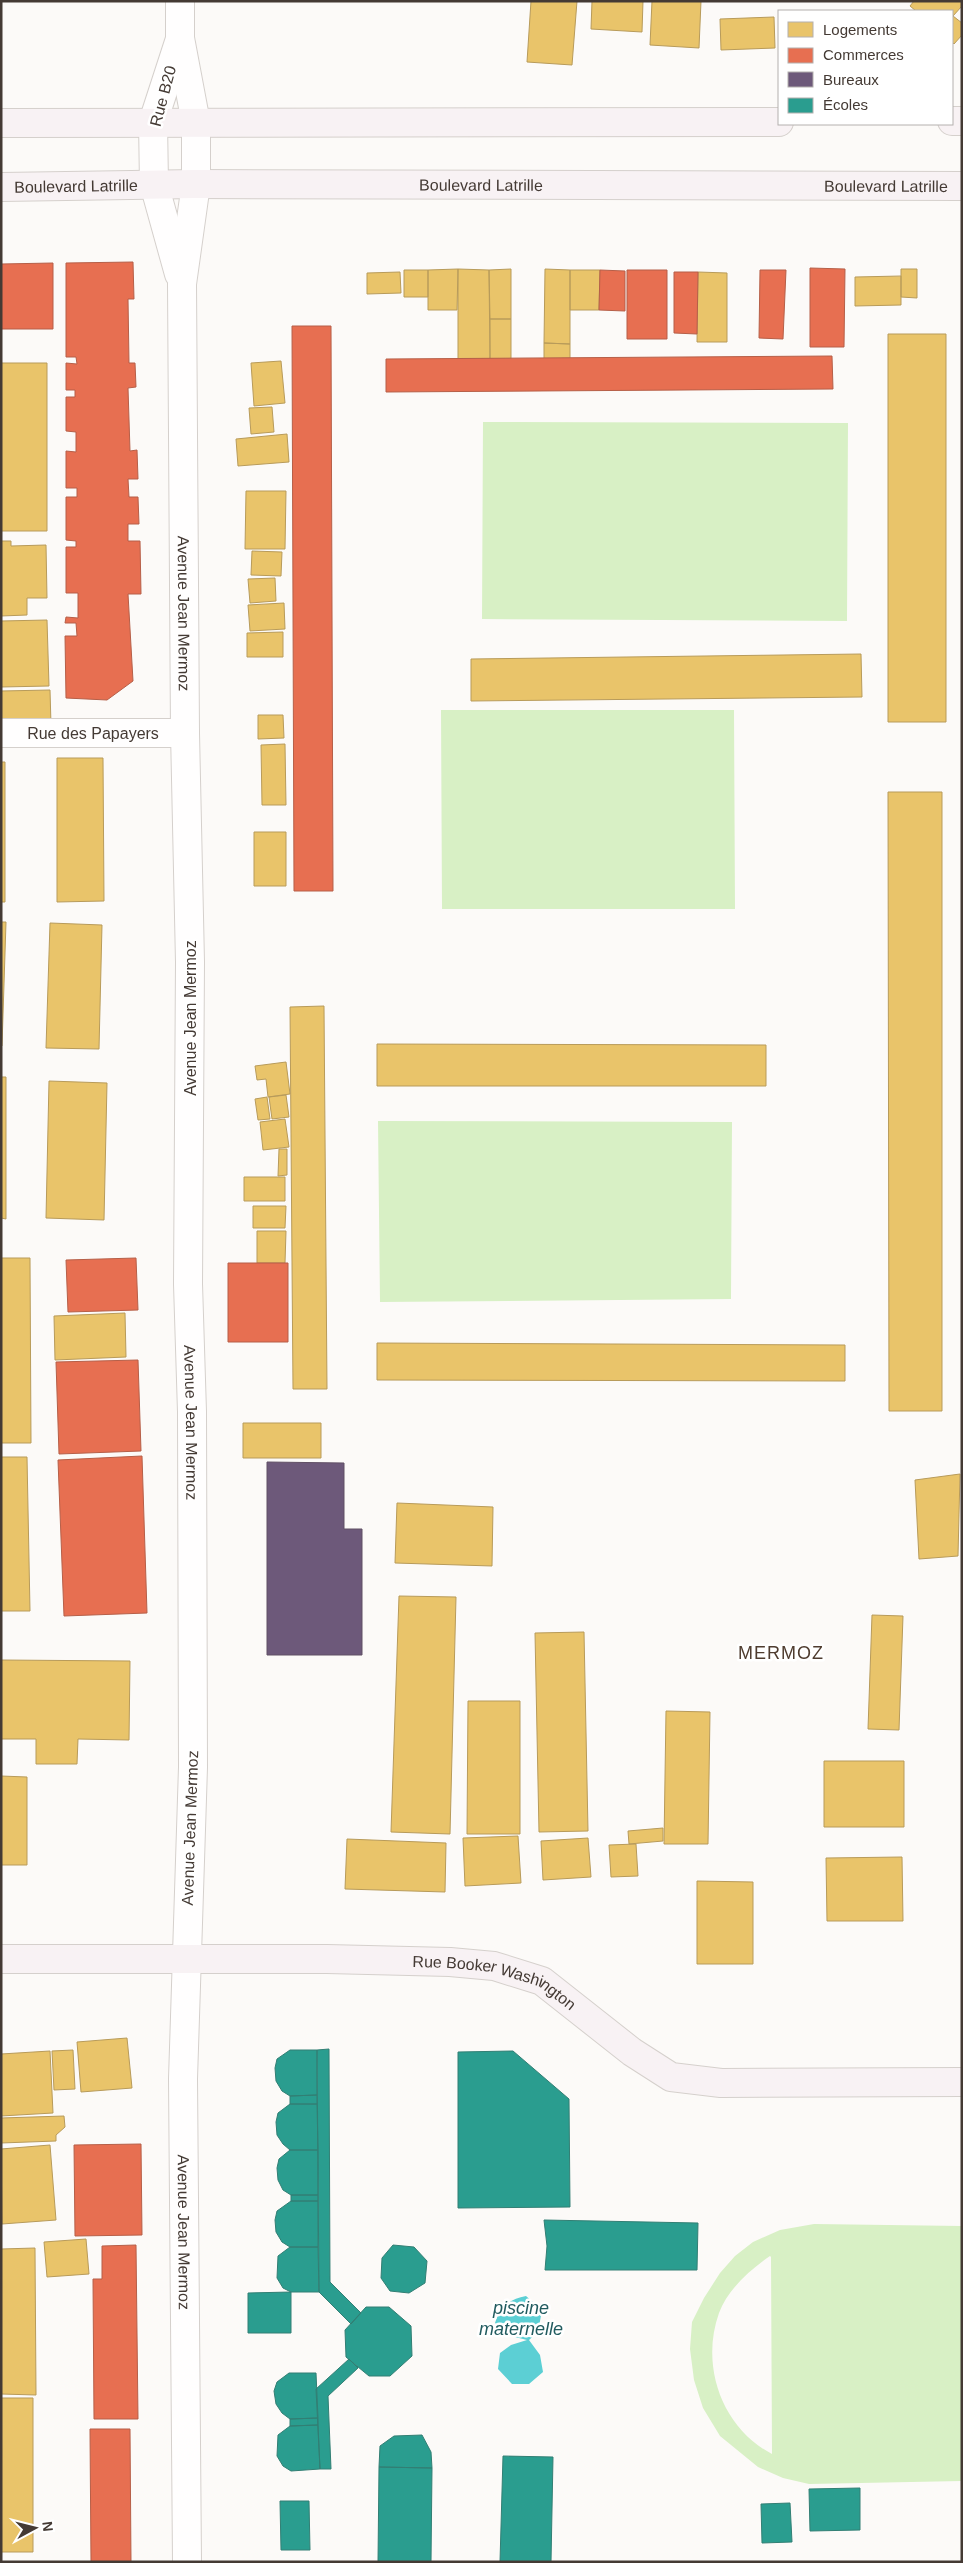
<svg xmlns="http://www.w3.org/2000/svg" width="963" height="2563" viewBox="0 0 963 2563" font-family="Arial,sans-serif">
<style>
.green{fill:#d8f0c5;fill-rule:evenodd}
.water{fill:#5ccfd4}
.homes{fill:#e9c46a;stroke:#b89b5a}
.shops{fill:#e76f51;stroke:#b65f48}
.offices{fill:#6d597a;stroke:#615065}
.schools{fill:#2a9d8f;stroke:#327f74}
.lines{fill:none;stroke-linecap:round;stroke-linejoin:round}
.street-casing{stroke:#d5d0cc;stroke-width:30}
.secondary-casing{stroke:#d5d0cc;stroke-width:30}
.street{stroke:#fffefe;stroke-width:28}
.secondary{stroke:#f8f2f4;stroke-width:28}
.labels{text-anchor:middle;dominant-baseline:central;stroke-width:5;stroke-linejoin:round;paint-order:stroke}
.street-label{font-size:16px;fill:#443a34;stroke:#fff}
.neighbourhood-label{font-size:18px;letter-spacing:1px;fill:#4f3c2f;stroke:#fff}
.water-label{font-size:18px;font-style:italic;fill:#215b5f;stroke:#fff}
</style>
<rect width="100%" height="100%" fill="#fcfaf8"/>
<path class="green" d="M 483,422 L 848,423 L 847,621 L 482,619 Z
M 441,710 L 734,710 L 735,909 L 442,909 Z
M 378,1121 L 732,1122 L 731,1299 L 380,1302 Z
M 814,2224 L 962,2226 L 962,2481 L 809,2484 L 783,2478 L 758,2467 L 720,2436 L 703,2408 L 694,2380 L 690,2349 L 692,2322 L 704,2298 L 720,2273 L 735,2256 L 753,2242 L 780,2230 ZM 770,2256 L 771,2257 L 772,2454 C 722,2428 700,2366 719,2313 C 728,2289 750,2270 770,2256 Z"/>
<path class="water" d="M 526,2296 L 542,2310 L 538,2332 L 529,2340 L 540,2355 L 543,2372 L 529,2384 L 512,2384 L 498,2369 L 500,2353 L 511,2345 L 527,2340 L 511,2336 L 495,2323 C 500,2307 509,2299 526,2296 Z"/>
<path class="homes" d="M 531,1 L 577,1 L 572,65 L 527,62 Z
M 592,1 L 643,1 L 642,32 L 591,29 Z
M 652,1 L 701,1 L 699,48 L 650,45 Z
M 914,1 L 962,1 L 962,6 L 953,16 L 962,23 L 962,35 L 954,44 L 952,42 L 952,11 L 916,11 L 910,6 Z
M 774,17 L 775,48 L 721,50 L 720,19 Z
M 458,269 L 457,310 L 428,310 L 428,270 Z
M 458,269 L 489,270 L 490,359 L 458,359 Z
M 511,269 L 511,319 L 490,319 L 489,270 Z
M 545,269 L 570,270 L 570,344 L 544,343 Z
M 901,269 L 917,269 L 917,298 L 901,297 Z
M 404,270 L 428,270 L 428,297 L 404,297 Z
M 570,270 L 600,270 L 599,310 L 570,310 Z
M 400,272 L 401,293 L 367,294 L 367,273 Z
M 698,272 L 727,273 L 727,342 L 697,342 Z
M 901,276 L 901,305 L 855,306 L 855,277 Z
M 490,319 L 511,319 L 511,359 L 490,359 Z
M 888,334 L 946,334 L 946,722 L 888,722 Z
M 544,343 L 570,344 L 570,359 L 544,359 Z
M 281,361 L 285,403 L 254,406 L 251,363 Z
M 1,363 L 47,363 L 47,531 L 1,531 Z
M 272,407 L 274,432 L 251,434 L 249,408 Z
M 287,434 L 289,462 L 238,466 L 236,439 Z
M 246,491 L 286,491 L 285,549 L 245,549 Z
M 1,541 L 11,541 L 11,546 L 46,545 L 47,598 L 27,598 L 27,615 L 1,616 Z
M 252,551 L 282,552 L 281,576 L 251,575 Z
M 275,578 L 276,601 L 250,603 L 248,579 Z
M 284,603 L 285,629 L 250,631 L 248,605 Z
M 47,620 L 49,686 L 1,687 L 1,621 Z
M 283,632 L 283,657 L 247,657 L 247,633 Z
M 861,654 L 862,697 L 471,701 L 471,659 Z
M 50,690 L 51,725 L 1,726 L 1,691 Z
M 258,715 L 283,715 L 284,738 L 258,739 Z
M 285,744 L 286,805 L 262,805 L 261,745 Z
M 57,758 L 103,758 L 104,901 L 57,902 Z
M 1,762 L 5,762 L 5,902 L 1,902 Z
M 888,792 L 942,792 L 942,1411 L 889,1411 Z
M 254,832 L 286,832 L 286,886 L 254,886 Z
M 1,922 L 6,922 L 2,1046 L 1,1046 Z
M 50,923 L 102,925 L 99,1049 L 46,1048 Z
M 324,1006 L 327,1389 L 293,1389 L 290,1007 Z
M 377,1044 L 766,1045 L 766,1086 L 377,1086 Z
M 286,1062 L 290,1094 L 268,1097 L 266,1079 L 257,1080 L 255,1066 Z
M 1,1077 L 6,1077 L 6,1219 L 1,1218 Z
M 49,1081 L 107,1083 L 104,1220 L 46,1218 Z
M 286,1095 L 289,1117 L 272,1119 L 269,1097 Z
M 267,1097 L 270,1119 L 258,1120 L 255,1099 Z
M 285,1119 L 289,1147 L 263,1150 L 260,1122 Z
M 279,1149 L 287,1149 L 287,1175 L 278,1176 Z
M 244,1177 L 285,1177 L 285,1201 L 244,1201 Z
M 253,1206 L 286,1206 L 285,1228 L 253,1228 Z
M 257,1231 L 286,1231 L 285,1263 L 257,1263 Z
M 1,1258 L 30,1258 L 31,1443 L 1,1443 Z
M 125,1313 L 126,1357 L 55,1360 L 54,1316 Z
M 377,1343 L 845,1345 L 845,1381 L 377,1380 Z
M 243,1423 L 321,1423 L 321,1458 L 243,1458 Z
M 1,1457 L 27,1457 L 30,1611 L 1,1611 Z
M 960,1474 L 958,1556 L 919,1559 L 915,1480 Z
M 397,1503 L 493,1507 L 492,1566 L 395,1563 Z
M 399,1596 L 456,1597 L 450,1834 L 391,1832 Z
M 872,1615 L 903,1616 L 899,1730 L 868,1729 Z
M 584,1632 L 588,1831 L 539,1832 L 535,1633 Z
M 1,1660 L 130,1661 L 129,1740 L 78,1739 L 77,1764 L 36,1764 L 36,1739 L 1,1739 Z
M 468,1701 L 520,1701 L 520,1834 L 467,1834 Z
M 666,1711 L 710,1712 L 708,1844 L 664,1844 Z
M 824,1761 L 904,1761 L 904,1827 L 824,1827 Z
M 1,1776 L 27,1777 L 27,1865 L 1,1865 Z
M 663,1828 L 663,1841 L 629,1844 L 628,1831 Z
M 518,1836 L 521,1883 L 465,1886 L 463,1838 Z
M 588,1838 L 591,1877 L 543,1880 L 541,1841 Z
M 347,1839 L 446,1843 L 445,1892 L 345,1889 Z
M 636,1844 L 638,1876 L 611,1877 L 609,1845 Z
M 902,1857 L 903,1921 L 827,1921 L 826,1858 Z
M 697,1881 L 753,1882 L 753,1964 L 697,1964 Z
M 127,2038 L 132,2088 L 81,2092 L 77,2042 Z
M 73,2050 L 75,2089 L 54,2090 L 52,2051 Z
M 50,2051 L 53,2113 L 1,2116 L 1,2054 Z
M 64,2116 L 65,2127 L 56,2135 L 56,2141 L 1,2143 L 1,2118 Z
M 50,2145 L 56,2220 L 2,2224 L 1,2149 Z
M 86,2239 L 89,2274 L 47,2277 L 44,2242 Z
M 35,2248 L 36,2395 L 1,2394 L 1,2249 Z
M 1,2398 L 33,2398 L 33,2552 L 1,2552 Z"/>
<path class="shops" d="M 133,262 L 134,299 L 128,299 L 129,363 L 135,363 L 136,387 L 128,388 L 130,451 L 137,450 L 138,479 L 128,479 L 129,497 L 138,497 L 139,524 L 128,524 L 128,541 L 140,541 L 141,594 L 128,594 L 133,681 L 107,700 L 66,698 L 65,636 L 77,636 L 76,623 L 65,623 L 66,617 L 78,618 L 78,593 L 66,593 L 66,547 L 76,547 L 76,541 L 66,540 L 66,497 L 77,497 L 77,488 L 66,488 L 66,451 L 76,452 L 76,432 L 66,431 L 66,397 L 75,397 L 75,390 L 66,390 L 66,363 L 77,364 L 76,357 L 66,357 L 66,263 Z
M 53,263 L 53,329 L 1,329 L 1,264 Z
M 810,268 L 845,269 L 844,347 L 810,347 Z
M 600,270 L 625,271 L 625,311 L 599,310 Z
M 627,270 L 667,270 L 667,339 L 627,339 Z
M 760,270 L 786,270 L 783,339 L 759,338 Z
M 674,272 L 698,272 L 697,334 L 674,333 Z
M 292,326 L 331,326 L 333,891 L 294,891 Z
M 832,356 L 833,389 L 386,392 L 386,359 Z
M 136,1258 L 138,1310 L 68,1312 L 66,1260 Z
M 228,1263 L 288,1263 L 288,1342 L 228,1342 Z
M 138,1360 L 141,1451 L 59,1454 L 56,1362 Z
M 142,1456 L 147,1613 L 64,1616 L 58,1460 Z
M 141,2144 L 142,2235 L 75,2236 L 74,2145 Z
M 136,2245 L 138,2419 L 94,2419 L 93,2279 L 102,2279 L 102,2246 Z
M 90,2429 L 130,2429 L 131,2562 L 91,2562 Z"/>
<path class="offices" d="M 267,1462 L 344,1463 L 344,1529 L 362,1529 L 362,1655 L 267,1655 Z"/>
<path class="schools" d="M 329,2049 L 330,2282 L 361,2313 L 351,2324 L 319,2292 L 317,2050 Z
M 290,2050 L 317,2050 L 317,2095 L 290,2096 L 282,2091 L 276,2081 L 275,2068 L 277,2059 Z
M 513,2051 L 569,2099 L 570,2207 L 458,2208 L 458,2052 Z
M 317,2095 L 317,2104 L 290,2104 L 290,2096 Z
M 290,2104 L 317,2104 L 318,2150 L 290,2150 L 283,2144 L 277,2135 L 276,2122 L 278,2113 Z
M 290,2150 L 318,2150 L 318,2195 L 291,2195 L 283,2190 L 278,2180 L 277,2168 L 279,2159 Z
M 291,2195 L 318,2195 L 318,2201 L 291,2201 Z
M 291,2201 L 318,2201 L 318,2247 L 290,2247 L 282,2242 L 276,2232 L 275,2220 L 277,2211 Z
M 544,2220 L 698,2223 L 697,2270 L 545,2270 L 547,2246 Z
M 393,2245 L 414,2247 L 427,2261 L 425,2283 L 409,2293 L 390,2291 L 381,2278 L 382,2258 Z
M 290,2247 L 318,2247 L 319,2292 L 291,2292 L 283,2288 L 277,2278 L 278,2256 Z
M 291,2292 L 291,2333 L 248,2333 L 248,2293 Z
M 366,2307 L 389,2307 L 411,2326 L 412,2356 L 390,2376 L 369,2376 L 346,2357 L 345,2330 Z
M 349,2359 L 358,2368 L 328,2396 L 331,2469 L 320,2469 L 316,2389 Z
M 289,2373 L 316,2373 L 318,2418 L 290,2419 L 282,2413 L 276,2404 L 274,2391 L 277,2382 Z
M 318,2418 L 318,2425 L 290,2426 L 290,2419 Z
M 318,2425 L 320,2469 L 291,2471 L 283,2466 L 277,2456 L 278,2435 L 290,2426 Z
M 422,2435 L 431,2452 L 432,2468 L 379,2467 L 380,2446 L 394,2436 Z
M 503,2456 L 553,2457 L 551,2562 L 500,2562 Z
M 379,2467 L 432,2468 L 431,2562 L 378,2562 Z
M 860,2488 L 860,2530 L 810,2531 L 809,2489 Z
M 280,2501 L 309,2501 L 310,2550 L 281,2550 Z
M 790,2503 L 792,2542 L 762,2543 L 761,2504 Z"/>
<g class="lines">
<defs>
<g id="street">
<path id="s1" d="M 180,1 L 180,38 L 196,123 L 196,184 L 182,284 L 185,733 L 190,962 L 188,1284 L 192,1412 L 193,1767 L 183,2079 L 187,2562"/>
<path d="M 179,42 L 153,122 L 154,184 L 179,274"/>
<path id="s2" d="M 1,733 L 185,733"/>
</g>
<g id="secondary">
<path d="M 952,121 L 962,121"/>
<path d="M 1,123 L 779,122"/>
<path id="s3" d="M 1,187 L 196,184 L 962,186"/>
<path id="s4" d="M 1,1959 L 327,1959 L 450,1962 L 494,1966 L 542,1981 L 632,2052 L 671,2077 L 721,2083 L 962,2082"/>
</g>
</defs>
<use href="#street" class="street-casing"/>
<use href="#secondary" class="secondary-casing"/>
<use href="#street" class="street"/>
<use href="#secondary" class="secondary"/>
</g>
<g class="labels">
<g class="street-label">
<text transform="translate(163 96) rotate(-75)">Rue B20</text>
<text stroke="none"><textPath href="#s3" startOffset="480">Boulevard Latrille</textPath></text>
<text stroke="none"><textPath href="#s3" startOffset="885">Boulevard Latrille</textPath></text>
<text stroke="none"><textPath href="#s3" startOffset="75">Boulevard Latrille</textPath></text>
<text stroke="none"><textPath href="#s1" startOffset="615">Avenue Jean Mermoz</textPath></text>
<text stroke="none"><textPath href="#s2" startOffset="92">Rue des Papayers</textPath></text>
<text transform="translate(190 1018) rotate(-90)">Avenue Jean Mermoz</text>
<text stroke="none"><textPath href="#s1" startOffset="1424">Avenue Jean Mermoz</textPath></text>
<text transform="translate(190 1828) rotate(-88)">Avenue Jean Mermoz</text>
<text stroke="none"><textPath href="#s4" startOffset="498">Rue Booker Washington</textPath></text>
<text stroke="none"><textPath href="#s1" startOffset="2234">Avenue Jean Mermoz</textPath></text>
</g>
<g class="neighbourhood-label">
<text x="781" y="1653">MERMOZ</text>
</g>
<g class="water-label">
<text x="521" y="2308">piscine<tspan x="521" dy="21">maternelle</tspan></text>
</g>
</g>
<rect width="963" height="2563" fill="none" stroke="#443a34" stroke-width="5"/>
<rect x="778" y="10" width="175" height="115" fill="#ffffff" stroke="#b4b0ae"/>
<rect x="788" y="22" width="25" height="15" fill="#e9c46a" stroke="#b4b0ae"/>
<text x="823" y="35" font-size="15" fill="#443a34">Logements</text>
<rect x="788" y="48" width="25" height="15" fill="#e76f51" stroke="#b4b0ae"/>
<text x="823" y="60" font-size="15" fill="#443a34">Commerces</text>
<rect x="788" y="72" width="25" height="15" fill="#6d597a" stroke="#b4b0ae"/>
<text x="823" y="85" font-size="15" fill="#443a34">Bureaux</text>
<rect x="788" y="98" width="25" height="15" fill="#2a9d8f" stroke="#b4b0ae"/>
<text x="823" y="110" font-size="15" fill="#443a34">Écoles</text>
<g transform="translate(35 2528) rotate(83)" stroke="#ffffff" stroke-width="4" paint-order="stroke">
<path d="M0-4L9 19L0 12L-9 19Z" fill="#443a34"/>
<text y="-8" font-size="14" font-weight="bold" text-anchor="middle" fill="#443a34">N</text>
</g>
</svg>
